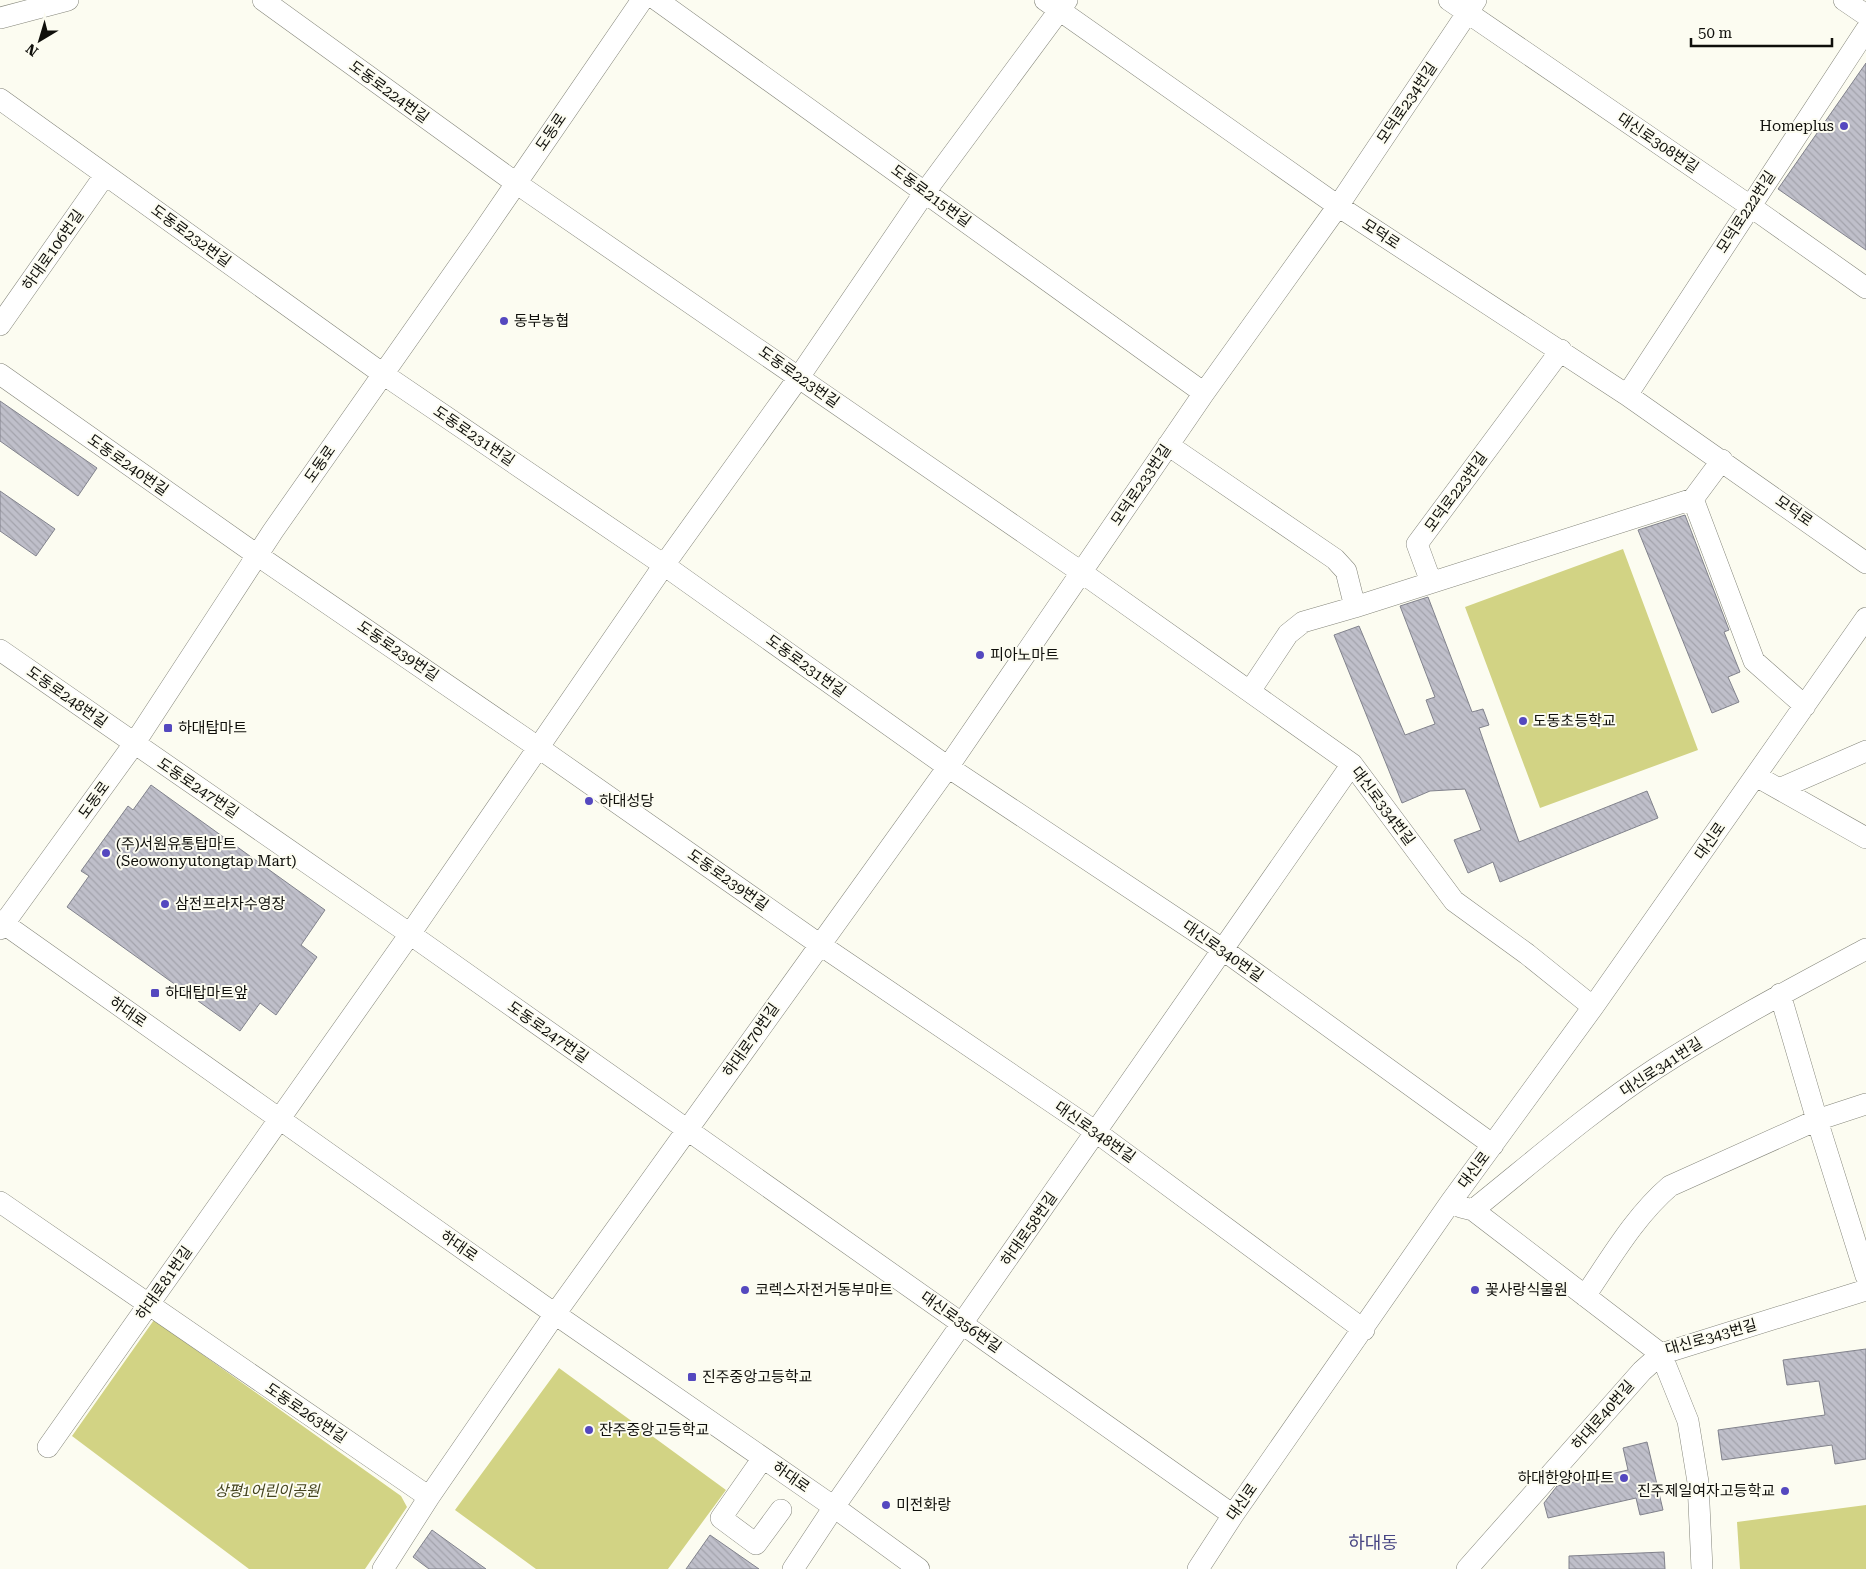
<svg xmlns="http://www.w3.org/2000/svg" width="1866" height="1569" viewBox="0 0 1866 1569" font-family="'Roboto Serif','Noto Sans KR',serif">
<style>
.green{fill:#d2d384}
.building{fill:url(#building-back-hatch);stroke:#81828c}
.lines{fill:none;stroke-linecap:round;stroke-linejoin:round}
.minor-casing{stroke:#85867b;stroke-width:22}
.minor{stroke:#fff;stroke-width:21}
.poi-dot{fill:#5448bf;stroke:#fcfcf1;stroke-width:2}
.labels{text-anchor:middle;dominant-baseline:central;stroke-width:4;stroke-linejoin:round;paint-order:stroke}
.street-label{font-size:15px;fill:#0f0f0b;stroke:#fcfcf1}
.poi-label{font-size:15px;fill:#0f0f0b;stroke:#fcfcf1;text-anchor:start}
.park-label{font-size:15px;font-style:italic;fill:#43431e;stroke:#fcfcf1}
.quarter-label{font-size:18px;fill:#474583;stroke:#fcfcf1}
</style>
<defs>
<pattern id="building-back-hatch" width="6" height="6" patternUnits="userSpaceOnUse" patternTransform="scale(1.25)"><rect width="6" height="6" fill="#bfbfca"/><path d="M-1 5l2 2M0 0l6 6M5-1l2 2" fill="none" stroke="#a3a3ac"/></pattern>
</defs>
<rect width="100%" height="100%" fill="#fcfcf1"/>
<path class="green" d="M 1623,549 L 1698,750 L 1540,808 L 1465,607 Z
M 154,1320 L 401,1496 L 407,1507 L 365,1569 L 249,1569 L 72,1436 Z
M 559,1368 L 726,1490 L 668,1569 L 536,1569 L 455,1510 Z
M 1866,1505 L 1866,1569 L 1740,1569 L 1737,1522 Z"/>
<path class="building" d="M 1866,63 L 1866,250 L 1778,189 Z
M 0,401 L 97,468 L 78,496 L 0,441 Z
M 0,491 L 55,529 L 36,556 L 0,531 Z
M 1685,515 L 1729,630 L 1724,632 L 1740,672 L 1728,677 L 1739,702 L 1712,713 L 1638,530 Z
M 1428,597 L 1472,712 L 1483,709 L 1489,725 L 1479,728 L 1519,842 L 1647,791 L 1658,818 L 1500,882 L 1493,862 L 1468,873 L 1454,840 L 1481,830 L 1465,789 L 1430,791 L 1402,803 L 1334,635 L 1359,626 L 1405,735 L 1435,724 L 1426,700 L 1435,697 L 1400,606 Z
M 151,785 L 325,910 L 301,945 L 317,957 L 276,1015 L 260,1003 L 240,1031 L 67,907 L 89,876 L 81,871 L 128,806 L 133,810 Z
M 1866,1349 L 1866,1459 L 1835,1464 L 1832,1445 L 1722,1460 L 1718,1430 L 1825,1415 L 1819,1381 L 1787,1385 L 1783,1360 Z
M 1647,1442 L 1663,1510 L 1640,1515 L 1636,1498 L 1548,1518 L 1544,1503 L 1557,1486 L 1628,1470 L 1623,1448 Z
M 432,1530 L 486,1569 L 429,1569 L 413,1557 Z
M 710,1535 L 759,1569 L 686,1569 Z
M 1664,1552 L 1665,1569 L 1569,1569 L 1569,1556 Z"/>
<g class="lines">
<defs>
<path id="minor" d="M 263,0 L 516,183 L 1081,572 L 1352,764 L 1454,901 L 1527,954 L 1593,1007
M 657,0 L 1204,393
M 1045,0 L 1338,206 L 1627,395 L 1866,563
M 1449,0 L 1750,206 L 1866,288
M 1844,0 L 1866,15
M 0,18 L 68,0
M 0,99 L 383,374 L 664,565 L 948,767 L 1222,949 L 1493,1145
M 0,325 L 105,175
M 0,374 L 257,555 L 539,748 L 819,944 L 1096,1132 L 1364,1330
M 1627,395 L 1866,30
M 1168,445 L 1335,559 L 1346,571 L 1355,607
M 1693,499 L 1754,661 L 1805,706
M 1431,582 L 1417,544 L 1561,350
M 0,650 L 410,934 L 1233,1515
M 1250,691 L 1288,634 L 1303,622 L 1355,607 L 1693,499 L 1722,460
M 1756,776 L 1866,838
M 1779,789 L 1866,751
M 0,921 L 555,1314 L 834,1507 L 919,1569
M 0,929 L 134,744 L 273,531 L 480,236 L 642,0
M 1780,994 L 1817,1120 L 1866,1276
M 0,1202 L 429,1497 L 555,1314 L 948,767 L 1204,393 L 1338,206 L 1476,0
M 1461,1207 L 1473,1210 L 1661,1354
M 1473,1210 C 1533,1162 1591,1111 1655,1069 C 1723,1025 1795,987 1866,949
M 1585,1296 C 1611,1258 1635,1216 1670,1186 L 1817,1120 L 1866,1104
M 1661,1354 L 1688,1421 L 1698,1482 L 1702,1569
M 48,1447 L 410,934 L 664,565 L 799,377 L 925,192 L 1067,0
M 763,1458 L 721,1518 L 756,1544 L 781,1510
M 383,1569 L 429,1497
M 793,1569 L 834,1507 L 1352,764
M 1198,1569 L 1233,1515 L 1450,1203 L 1593,1007 L 1866,618
M 1467,1569 L 1642,1371 L 1661,1354 L 1866,1290"/>
</defs>
<use href="#minor" class="minor-casing"/>
<use href="#minor" class="minor"/>
</g>
<g class="poi-dot">
<circle cx="1844" cy="126" r="5"/>
<circle cx="504" cy="321" r="5"/>
<circle cx="980" cy="655" r="5"/>
<circle cx="1523" cy="721" r="5"/>
<rect x="163" y="723" width="10" height="10" rx="2.5"/>
<circle cx="589" cy="801" r="5"/>
<circle cx="106" cy="853" r="5"/>
<circle cx="165" cy="904" r="5"/>
<rect x="150" y="988" width="10" height="10" rx="2.5"/>
<circle cx="745" cy="1290" r="5"/>
<circle cx="1475" cy="1290" r="5"/>
<rect x="687" y="1372" width="10" height="10" rx="2.5"/>
<circle cx="589" cy="1430" r="5"/>
<circle cx="1624" cy="1478" r="5"/>
<circle cx="1785" cy="1491" r="5"/>
<circle cx="886" cy="1505" r="5"/>
</g>
<g class="labels">
<g class="street-label">
<text transform="translate(389 92) rotate(36)">도동로224번길</text>
<text transform="translate(1407 103) rotate(-56)">모덕로234번길</text>
<text transform="translate(551 132) rotate(-56)">도동로</text>
<text transform="translate(1658 143) rotate(34)">대신로308번길</text>
<text transform="translate(931 196) rotate(36)">도동로215번길</text>
<text transform="translate(1746 212) rotate(-57)">모덕로222번길</text>
<text transform="translate(1381 234) rotate(33)">모덕로</text>
<text transform="translate(191 236) rotate(36)">도동로232번길</text>
<text transform="translate(53 250) rotate(-55)">하대로106번길</text>
<text transform="translate(799 377) rotate(35)">도동로223번길</text>
<text transform="translate(474 436) rotate(34)">도동로231번길</text>
<text transform="translate(320 464) rotate(-55)">도동로</text>
<text transform="translate(128 465) rotate(35)">도동로240번길</text>
<text transform="translate(1141 485) rotate(-56)">모덕로233번길</text>
<text transform="translate(1456 492) rotate(-54)">모덕로223번길</text>
<text transform="translate(1794 511) rotate(35)">모덕로</text>
<text transform="translate(398 651) rotate(34)">도동로239번길</text>
<text transform="translate(806 666) rotate(36)">도동로231번길</text>
<text transform="translate(67 697) rotate(35)">도동로248번길</text>
<text transform="translate(198 788) rotate(34)">도동로247번길</text>
<text transform="translate(94 800) rotate(-54)">도동로</text>
<text transform="translate(1383 806) rotate(53)">대신로334번길</text>
<text transform="translate(1710 841) rotate(-55)">대신로</text>
<text transform="translate(728 880) rotate(35)">도동로239번길</text>
<text transform="translate(1223 951) rotate(35)">대신로340번길</text>
<text transform="translate(128 1012) rotate(35)">하대로</text>
<text transform="translate(548 1032) rotate(35)">도동로247번길</text>
<text transform="translate(751 1040) rotate(-55)">하대로70번길</text>
<text transform="translate(1661 1067) rotate(-33)">대신로341번길</text>
<text transform="translate(1095 1132) rotate(35)">대신로348번길</text>
<text transform="translate(1474 1170) rotate(-53)">대신로</text>
<text transform="translate(1029 1229) rotate(-55)">하대로58번길</text>
<text transform="translate(459 1246) rotate(35)">하대로</text>
<text transform="translate(164 1283) rotate(-55)">하대로81번길</text>
<text transform="translate(961 1322) rotate(35)">대신로356번길</text>
<text transform="translate(1711 1337) rotate(-16)">대신로343번길</text>
<text transform="translate(306 1413) rotate(34)">도동로263번길</text>
<text transform="translate(1603 1415) rotate(-49)">하대로40번길</text>
<text transform="translate(791 1477) rotate(35)">하대로</text>
<text transform="translate(1242 1502) rotate(-55)">대신로</text>
</g>
<g class="poi-label">
<text x="1834" y="126" text-anchor="end">Homeplus</text>
<text x="514" y="321">동부농협</text>
<text x="990" y="655">피아노마트</text>
<text x="1533" y="721">도동초등학교</text>
<text x="178" y="728">하대탑마트</text>
<text x="599" y="801">하대성당</text>
<text x="116" y="844">(주)서원유통탑마트<tspan x="116" dy="17">(Seowonyutongtap Mart)</tspan></text>
<text x="175" y="904">삼전프라자수영장</text>
<text x="165" y="993">하대탑마트앞</text>
<text x="755" y="1290">코렉스자전거동부마트</text>
<text x="1485" y="1290">꽃사랑식물원</text>
<text x="702" y="1377">진주중앙고등학교</text>
<text x="599" y="1430">잔주중앙고등학교</text>
<text x="1614" y="1478" text-anchor="end">하대한양아파트</text>
<text x="1775" y="1491" text-anchor="end">진주제일여자고등학교</text>
<text x="896" y="1505">미전화랑</text>
</g>
<g class="park-label">
<text x="267" y="1491">상평1어린이공원</text>
</g>
<g class="quarter-label">
<text x="1373" y="1542">하대동</text>
</g>
</g>
<g transform="translate(40 40) rotate(218)" stroke="#fcfcf1" stroke-width="4" paint-order="stroke">
<path d="M0-4L9 19L0 12L-9 19Z" fill="#0f0f0b"/>
<text y="-8" font-size="14" font-weight="bold" text-anchor="middle" fill="#0f0f0b">N</text>
</g>
<path d="M1691 38v8h141v-8" fill="none" stroke="#0f0f0b" stroke-width="2.5"/>
<text x="1698" y="38" font-size="15" fill="#0f0f0b" stroke="#fcfcf1" stroke-width="4" paint-order="stroke">50 m</text>
</svg>
